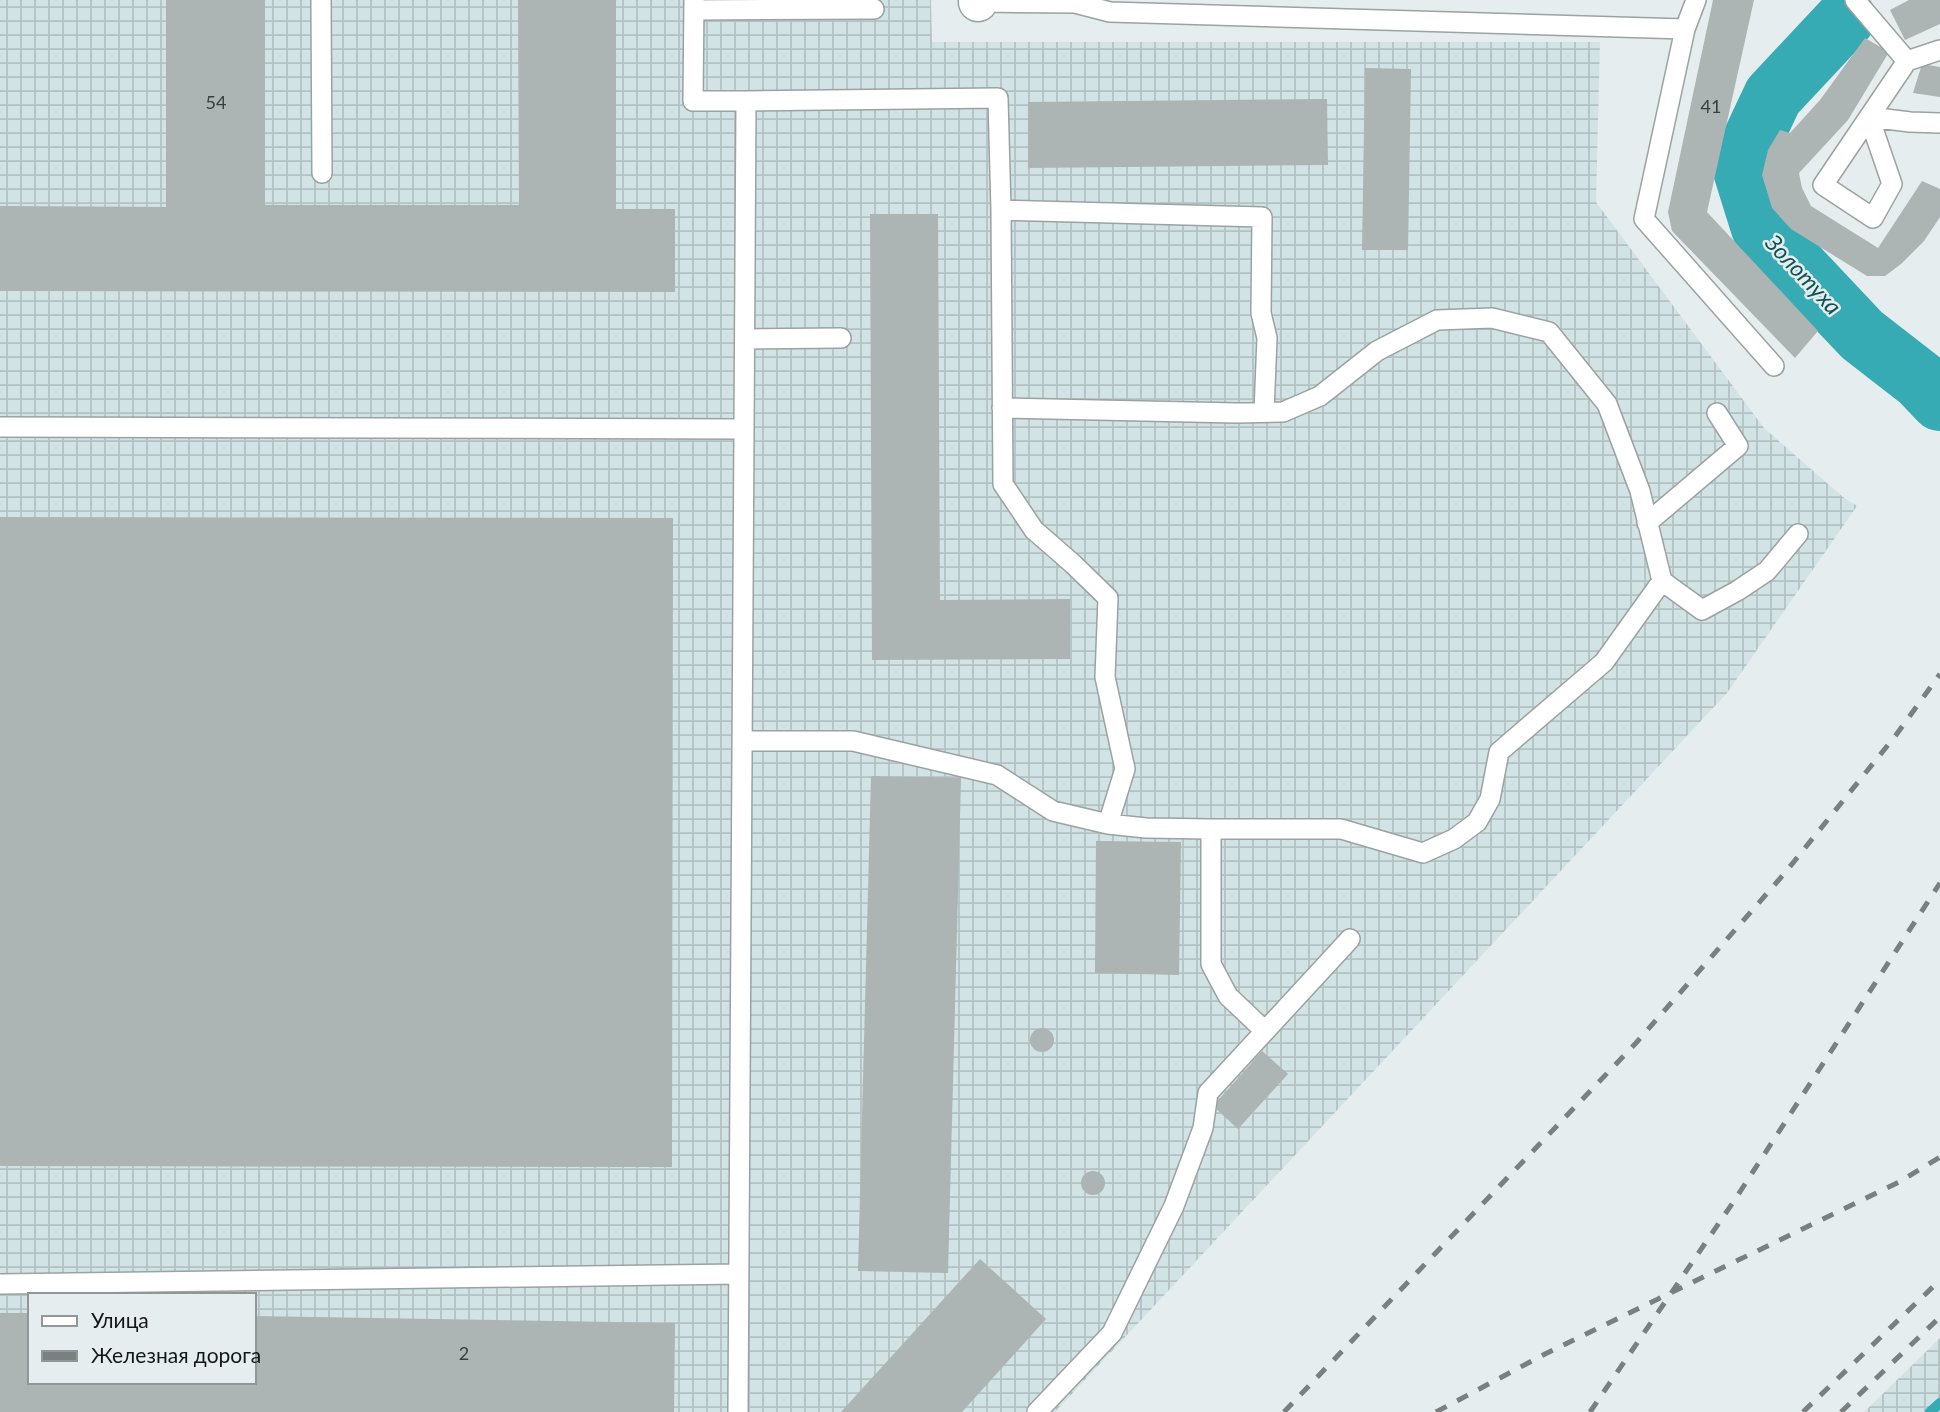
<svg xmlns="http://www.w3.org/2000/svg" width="1940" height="1412" viewBox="0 0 1940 1412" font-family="Lato,sans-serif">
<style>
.industrial{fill:url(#industrial-grid);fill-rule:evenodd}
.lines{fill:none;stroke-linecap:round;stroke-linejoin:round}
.stream{stroke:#36abb4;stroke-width:10}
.river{stroke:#36abb4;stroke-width:60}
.building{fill:#acb4b4}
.service-casing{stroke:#9aa2a2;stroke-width:22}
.minor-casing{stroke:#9aa2a2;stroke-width:41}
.service{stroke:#fff;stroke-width:19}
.minor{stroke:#fff;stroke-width:38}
.rail{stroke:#7a7f80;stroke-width:5;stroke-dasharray:12 12;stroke-linecap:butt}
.labels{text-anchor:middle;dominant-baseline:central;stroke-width:5;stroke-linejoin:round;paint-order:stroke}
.number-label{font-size:18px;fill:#3a3e3e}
.water-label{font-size:23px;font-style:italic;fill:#0f5257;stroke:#e5edee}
</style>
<defs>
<pattern id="industrial-grid" width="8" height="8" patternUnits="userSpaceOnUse" patternTransform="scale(1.75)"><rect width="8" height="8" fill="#d1e3e4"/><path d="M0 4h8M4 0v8" fill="none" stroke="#b3c2c3"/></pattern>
</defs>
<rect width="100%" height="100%" fill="#e5edee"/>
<path class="industrial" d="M 0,0 L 931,0 L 932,42 L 1600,42 L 1596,202 L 1764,428 L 1843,497 L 1857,506 L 1727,693 L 1055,1412 L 0,1412 ZM 30,1295 L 254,1295 L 254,1382 L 30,1382 Z
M 1940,1338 L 1940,1412 L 1864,1412 Z"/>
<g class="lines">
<path class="stream" d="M 1930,1412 L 1940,1403"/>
<path class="river" d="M 1846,18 L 1773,96 L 1741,164 L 1761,228 L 1862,335 L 1920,380 L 1940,401"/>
</g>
<path class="building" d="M 166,0 L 265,0 L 265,205 L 519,205 L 518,0 L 616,0 L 616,209 L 675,209 L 675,292 L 0,291 L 0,206 L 166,207 Z
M 1713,0 L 1754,0 L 1707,212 L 1818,331 L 1795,358 L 1672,231 L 1668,212 Z
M 1909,0 L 1940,0 L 1940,24 L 1905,40 L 1890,10 Z
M 1865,38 L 1889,52 L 1848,120 L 1799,173 L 1802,188 L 1811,206 L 1878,248 L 1922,181 L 1940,189 L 1940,217 L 1924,241 L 1901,264 L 1885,276 L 1867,276 L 1791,229 L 1772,208 L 1762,175 L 1768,150 L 1780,130 L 1790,133 L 1820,100 Z
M 1922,64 L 1940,67 L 1940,97 L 1913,93 Z
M 1365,68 L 1411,69 L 1408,250 L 1362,250 Z
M 1327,99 L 1328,165 L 1028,168 L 1028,102 Z
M 870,214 L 938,214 L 940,600 L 1070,599 L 1070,659 L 872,660 Z
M 0,517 L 673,518 L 672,1167 L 0,1166 Z
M 871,776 L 961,778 L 948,1273 L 858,1271 Z
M 1096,841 L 1181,842 L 1179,975 L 1095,973 Z
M1030 1040a12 12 0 1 1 24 0a12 12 0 1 1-24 0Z
M 1262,1051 L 1288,1074 L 1238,1129 L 1213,1106 Z
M1081 1183a12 12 0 1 1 24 0a12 12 0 1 1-24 0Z
M 980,1259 L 1046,1319 L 962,1412 L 841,1412 Z
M 0,1313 L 30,1313 L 30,1382 L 254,1382 L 254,1316 L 675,1323 L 674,1412 L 0,1412 Z"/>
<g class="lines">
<defs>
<path id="service" d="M 321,0 L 322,173
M 694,0 L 693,101 L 746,101
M 1855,0 L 1907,61 L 1823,185 L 1873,218 L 1892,184 L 1869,117
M 978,2 L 1075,3 L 1110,12 L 1685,29 L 1644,219 L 1774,366
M 694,10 L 874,9
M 1685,29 L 1696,0
M 1907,61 L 1940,50
M 1869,117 L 1910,122 L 1940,123
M 1001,210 L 1262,217 L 1261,313 L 1267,338 L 1264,412
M 745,339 L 841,338
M 1002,408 L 1236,413 L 1283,412 L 1320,396 L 1377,351 L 1437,320 L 1492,318 L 1549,332 L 1607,404 L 1640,491 L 1662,581 L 1604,662 L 1499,752 L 1490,799 L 1477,822 L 1454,839 L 1423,853 L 1341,829 L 1211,829
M 0,427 L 744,429
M 1647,523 L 1738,446 L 1717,413
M 1662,581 L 1702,610 L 1737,591 L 1767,571 L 1798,534
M 1108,824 L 1146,828 L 1211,829 L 1211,964 L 1228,996 L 1265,1031
M 0,1284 L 739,1274
M 738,1412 L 746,101 L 998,98 L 1001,210 L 1003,484 L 1034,530 L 1073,564 L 1108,598 L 1105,677 L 1125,769 L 1108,824 L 1053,811 L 997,775 L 853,741 L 742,741
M 1037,1412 L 1112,1333 L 1174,1206 L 1203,1128 L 1208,1093 L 1350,939"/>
<path id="minor" d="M 978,0 L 978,2"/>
</defs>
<use href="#service" class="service-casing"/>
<use href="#minor" class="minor-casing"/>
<use href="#service" class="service"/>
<use href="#minor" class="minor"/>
<path class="rail" d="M 1284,1412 L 1636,1043 L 1784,874 L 1896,735 L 1940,674
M 1436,1412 L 1545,1354 L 1899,1182 L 1940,1157
M 1590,1412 L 1734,1201 L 1940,883
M 1803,1412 L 1940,1280
M 1841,1412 L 1940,1317"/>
</g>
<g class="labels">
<g class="number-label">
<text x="216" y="102">54</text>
<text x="1711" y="106">41</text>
<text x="464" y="1353">2</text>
</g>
<g class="water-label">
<text transform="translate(1804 274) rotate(47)">Золотуха</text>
</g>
</g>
<rect x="28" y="1293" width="228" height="91" fill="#e5edee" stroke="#919798" stroke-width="2"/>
<rect x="42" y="1316" width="35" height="10" fill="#ffffff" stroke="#919798" stroke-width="2"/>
<text x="91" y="1328" font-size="21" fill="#141617">Улица</text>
<rect x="42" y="1351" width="35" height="10" fill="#7a7f80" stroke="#919798" stroke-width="2"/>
<text x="91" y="1363" font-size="21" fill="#141617">Железная дорога</text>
</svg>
